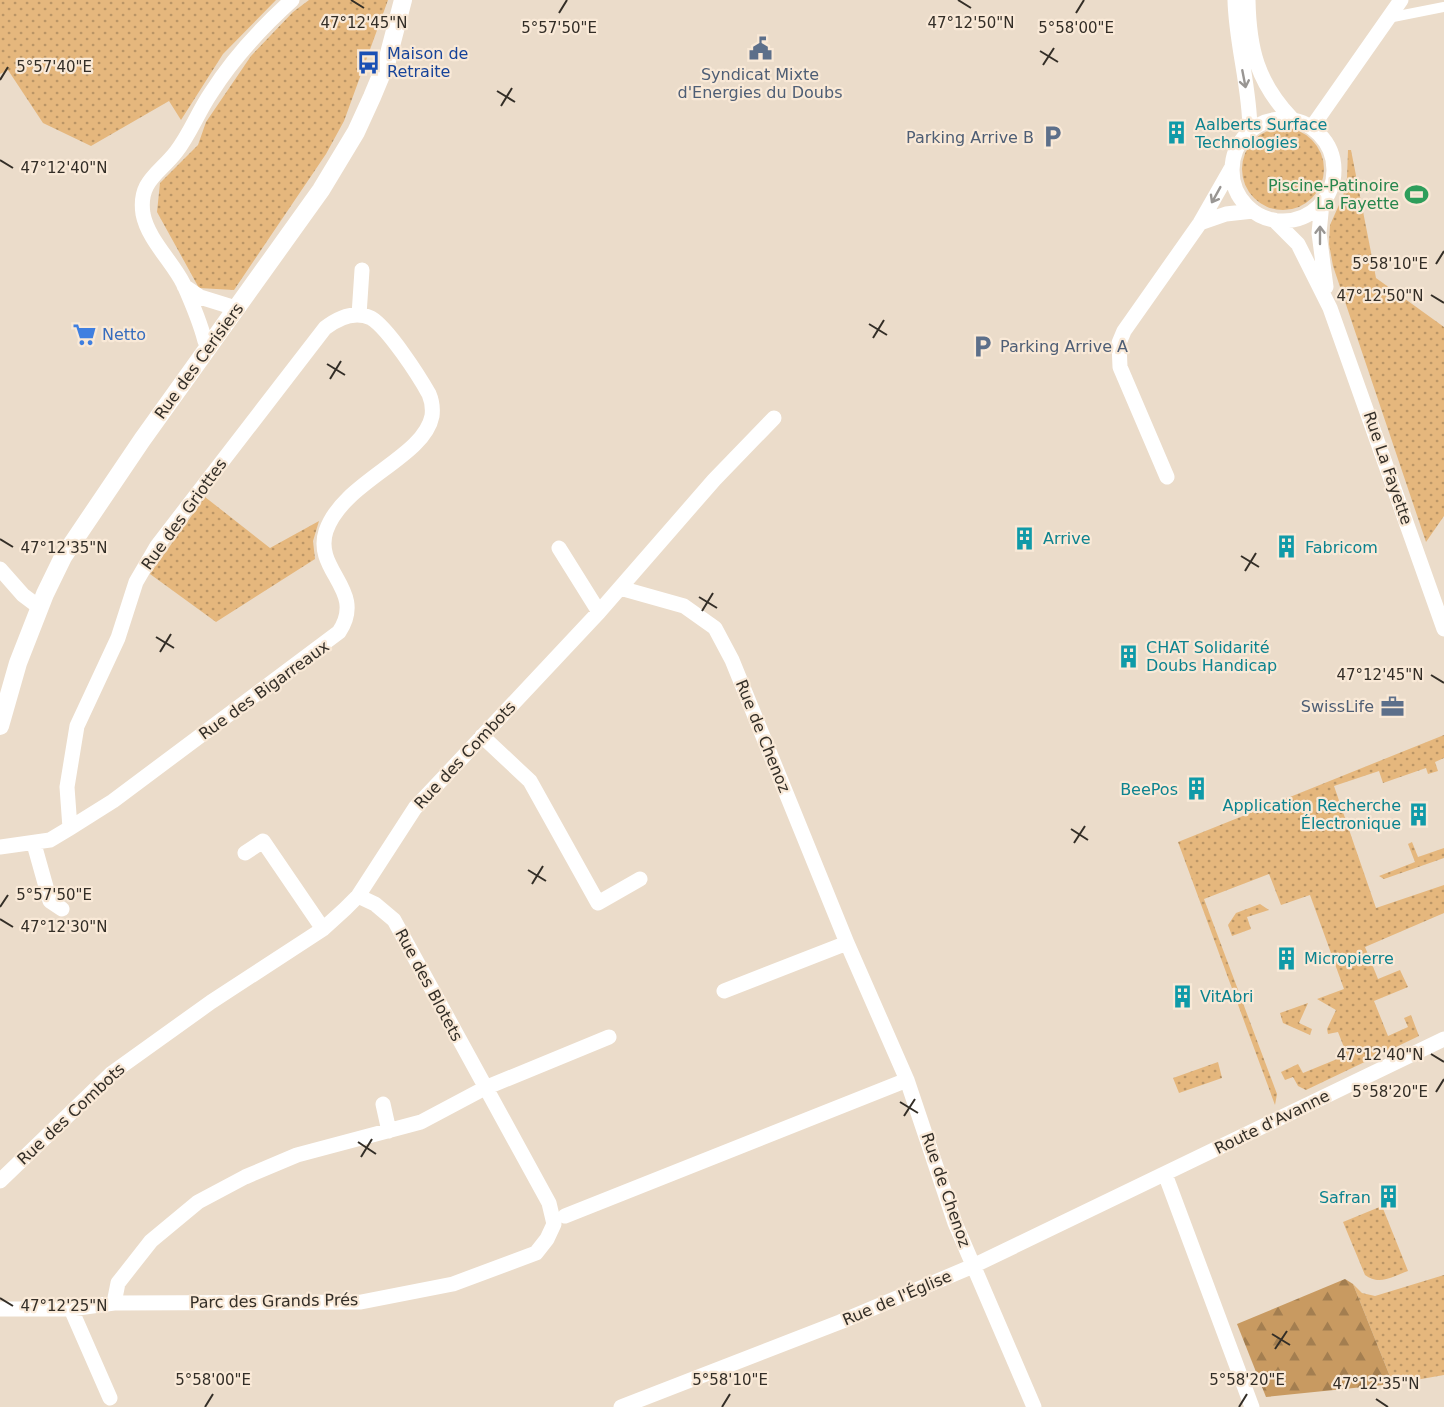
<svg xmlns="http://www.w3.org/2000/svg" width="1444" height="1407" viewBox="0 0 1444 1407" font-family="'DejaVu Sans',sans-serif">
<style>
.grass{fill:url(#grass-dots)}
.forest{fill:url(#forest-firs)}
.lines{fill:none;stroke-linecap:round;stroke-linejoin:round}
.pedestrian{stroke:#fff;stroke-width:10}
.minor{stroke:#fff;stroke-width:15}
.tertiary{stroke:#fff;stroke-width:18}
.oneway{stroke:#999693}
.ticks{fill:none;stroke:#332e27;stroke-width:2}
.labels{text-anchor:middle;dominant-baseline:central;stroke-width:4.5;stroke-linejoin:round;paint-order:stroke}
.transit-label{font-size:16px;fill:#164399;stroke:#f9e9d7;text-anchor:start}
.service-label{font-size:16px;fill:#4e5e75;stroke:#f9e9d7;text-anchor:end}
.culture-label{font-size:16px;fill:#0d838f;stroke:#f9e9d7;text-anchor:start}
.leisure-label{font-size:16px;fill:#27864d;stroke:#f9e9d7;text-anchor:end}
.shop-label{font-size:16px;fill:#366cbe;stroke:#f9e9d7;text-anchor:start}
.street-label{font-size:16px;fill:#332e27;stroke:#f9e9d7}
.ticks-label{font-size:15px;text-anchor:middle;fill:#332e27;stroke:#f9e9d7;stroke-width:4.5;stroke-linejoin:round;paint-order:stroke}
</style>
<defs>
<pattern id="grass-dots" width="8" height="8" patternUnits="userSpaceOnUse" patternTransform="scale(1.5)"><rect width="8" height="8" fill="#e5b77d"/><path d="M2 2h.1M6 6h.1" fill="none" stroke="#ba9566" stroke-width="1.8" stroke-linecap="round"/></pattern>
<pattern id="forest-firs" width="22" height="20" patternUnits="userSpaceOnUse" patternTransform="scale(1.5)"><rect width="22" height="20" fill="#c89a61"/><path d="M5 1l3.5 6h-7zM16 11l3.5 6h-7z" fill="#a37e50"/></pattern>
</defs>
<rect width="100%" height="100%" fill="#ebdcca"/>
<path class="grass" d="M 0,0 L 276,0 L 223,54 L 181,120 L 169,101 L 91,146 L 43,123 L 8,70 L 0,74 Z
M 309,0 L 388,0 L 344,121 L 326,154 L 234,290 L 199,288 L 157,212 L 160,183 L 198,145 L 206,122 L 251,56 L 293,12 Z
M1242 169a41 41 0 1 1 82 0a41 41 0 1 1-82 0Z
M 1348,150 L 1351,150 L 1376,278 L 1444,327 L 1444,516 L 1426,542 L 1333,266 L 1329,244 L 1330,225 L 1343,196 L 1347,178 Z
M 205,497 L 270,548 L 319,521 L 313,541 L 315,559 L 216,622 L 150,574 Z
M 1444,735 L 1444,758 L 1435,762 L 1438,771 L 1428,774 L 1426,768 L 1383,783 L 1379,771 L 1334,786 L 1376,908 L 1444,885 L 1444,913 L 1365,947 L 1378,979 L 1400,970 L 1408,987 L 1374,1001 L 1388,1036 L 1408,1027 L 1404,1018 L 1411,1015 L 1419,1036 L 1306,1090 L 1298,1086 L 1293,1077 L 1285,1080 L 1281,1072 L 1298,1064 L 1303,1073 L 1347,1055 L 1338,1032 L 1328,1034 L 1327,1029 L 1336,1010 L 1317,999 L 1344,989 L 1310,895 L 1281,905 L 1269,874 L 1204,899 L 1277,1094 L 1275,1105 L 1178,842 Z
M 1412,842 L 1418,857 L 1444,848 L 1444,858 L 1384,879 L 1379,876 L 1415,862 L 1408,844 Z
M 1260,904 L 1269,910 L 1247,917 L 1251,929 L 1232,936 L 1228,925 L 1236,913 Z
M 1308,1003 L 1299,1023 L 1312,1029 L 1310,1035 L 1283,1023 L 1280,1013 Z
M 1218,1062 L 1222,1078 L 1179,1093 L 1173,1078 Z
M 1382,1206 L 1408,1271 C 1394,1276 1379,1286 1365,1275 L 1343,1222 Z
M 1444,1275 L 1444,1375 L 1393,1384 L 1353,1284 L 1362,1293 L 1375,1296 Z"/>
<path class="forest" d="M 1345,1279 L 1353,1284 L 1393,1384 L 1266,1397 L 1237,1324 Z"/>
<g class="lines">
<path class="pedestrian" d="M 1388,18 L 1444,7"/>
<path class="minor" d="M 1235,0 C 1236,44 1250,87 1250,131
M 1248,0 C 1249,49 1257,82 1292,119
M1232 170a51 51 0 1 1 102 0a51 51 0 1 1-102 0Z
M 1312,127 L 1401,0
M 1322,203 L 1319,233 L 1326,287
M 1274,220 L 1298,244 L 1330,308 L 1444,629
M 1200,223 L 1226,214 L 1253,211
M 184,286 L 200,297 L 229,306 L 236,311
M 359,315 L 362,270
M 210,346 L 205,341 C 200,322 192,303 184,285 C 173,262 148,240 143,214 C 138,181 159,174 176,152 C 190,134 198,112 211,93 C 233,58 261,28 292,0
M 1167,477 L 1120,367 L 1119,343 L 1124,331 L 1200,223 L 1232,167
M 559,548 L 599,612
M 0,569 L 23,595 L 39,607
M 620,588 L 684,606 L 715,628 L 732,660 L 847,943 L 907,1080 L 955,1223 L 1034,1407
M 482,736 L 530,781 L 598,903 L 640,879
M 34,844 L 50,901 L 62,909
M 0,847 L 50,840 L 70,828 L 113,801 L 339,632 C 367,590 313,571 326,531 C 343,481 424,458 432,416 C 433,408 432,401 429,394 C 419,376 388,328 371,318 C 354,310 338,318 325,328 L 157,546 L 136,582 L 118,638 L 77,726 L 67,787 L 70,828
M 245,853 L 263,841 L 323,929
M 724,991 L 847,943
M 383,1104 L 389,1131
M 1165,1174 L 1252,1407
M 0,1181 L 112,1073 L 211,1002 L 323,929 L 345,909 L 358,896 L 415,808 L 599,612 L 714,480 L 774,418
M 565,1216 L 907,1080
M 114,1303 L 118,1283 L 151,1241 L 198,1202 L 245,1177 L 297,1155 L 421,1122 L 485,1088 L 609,1037
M 0,1309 L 71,1309 L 114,1303 L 361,1302 L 453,1284 L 536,1253 L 547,1239 L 554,1224 L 549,1203 L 394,920 L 375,904 L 358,896
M 71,1309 L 110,1398
M 621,1407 L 840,1322 L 973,1266 L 1444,1039"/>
<path class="tertiary" d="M 0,726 L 18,663 L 45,594 L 63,557 L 142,440 L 321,190 L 356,132 L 372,97 L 387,61 L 403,0"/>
</g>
<defs><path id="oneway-shaft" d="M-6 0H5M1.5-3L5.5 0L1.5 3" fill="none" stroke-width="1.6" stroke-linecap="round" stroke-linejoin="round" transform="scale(1.5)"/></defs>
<g class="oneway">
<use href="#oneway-shaft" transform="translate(1244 79) rotate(79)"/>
<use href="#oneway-shaft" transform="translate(1216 195) rotate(119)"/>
<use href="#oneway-shaft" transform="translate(1320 235) rotate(-90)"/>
</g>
<path class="ticks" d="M 351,0 L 364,8M 958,0 L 971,8M 559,13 L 567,0M 1076,13 L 1084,0M 1040,51 L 1058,62M 1043,65 L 1054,48M 0,80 L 8,67M 497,91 L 515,102M 501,106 L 512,88M 0,160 L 13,168M 1436,264 L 1444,251M 1431,295 L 1444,303M 869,324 L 887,335M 873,338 L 884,320M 327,364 L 345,375M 330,379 L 341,361M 0,539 L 13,547M 1241,556 L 1259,567M 1245,571 L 1256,553M 699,597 L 717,608M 702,611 L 713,593M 156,637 L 174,648M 160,652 L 171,634M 1431,675 L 1444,683M 1071,829 L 1088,840M 1074,843 L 1085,826M 528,870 L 546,881M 532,884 L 543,866M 0,907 L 8,895M 0,919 L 13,927M 1431,1054 L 1444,1062M 1436,1092 L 1444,1079M 900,1102 L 918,1113M 904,1116 L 915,1099M 358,1142 L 376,1154M 361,1157 L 372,1139M 0,1298 L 13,1306M 1272,1334 L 1290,1345M 1275,1349 L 1287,1331M 1376,1399 L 1388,1407M 205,1407 L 213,1394M 722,1407 L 730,1394M 1239,1407 L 1247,1394"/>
<defs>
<symbol id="civic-bare" viewBox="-9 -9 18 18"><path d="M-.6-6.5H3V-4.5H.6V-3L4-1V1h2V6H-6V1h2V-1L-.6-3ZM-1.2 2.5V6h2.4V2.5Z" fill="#5c6f8a" stroke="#f9e9d7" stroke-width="2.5" paint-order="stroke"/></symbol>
<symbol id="bus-bare" viewBox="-9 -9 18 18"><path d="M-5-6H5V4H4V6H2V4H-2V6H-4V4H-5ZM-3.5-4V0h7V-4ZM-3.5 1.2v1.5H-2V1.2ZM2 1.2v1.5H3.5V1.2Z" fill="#1a4fb4" stroke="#f9e9d7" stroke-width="2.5" paint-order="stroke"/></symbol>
<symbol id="building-bare" viewBox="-9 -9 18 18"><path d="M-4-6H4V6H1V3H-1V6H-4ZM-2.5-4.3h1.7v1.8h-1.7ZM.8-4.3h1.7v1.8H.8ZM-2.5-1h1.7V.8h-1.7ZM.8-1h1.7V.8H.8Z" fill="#0f9aa8" stroke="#f9e9d7" stroke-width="2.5" paint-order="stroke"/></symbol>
<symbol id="parking-bare" viewBox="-9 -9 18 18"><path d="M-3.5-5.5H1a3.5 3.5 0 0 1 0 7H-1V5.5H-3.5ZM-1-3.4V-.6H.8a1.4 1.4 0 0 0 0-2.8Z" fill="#5c6f8a" stroke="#f9e9d7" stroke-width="2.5" paint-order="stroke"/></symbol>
<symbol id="stadium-bare" viewBox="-9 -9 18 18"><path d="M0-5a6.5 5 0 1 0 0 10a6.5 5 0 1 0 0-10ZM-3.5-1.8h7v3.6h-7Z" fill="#2e9e5b" stroke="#f9e9d7" stroke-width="2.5" paint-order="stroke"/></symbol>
<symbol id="supermarket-bare" viewBox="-9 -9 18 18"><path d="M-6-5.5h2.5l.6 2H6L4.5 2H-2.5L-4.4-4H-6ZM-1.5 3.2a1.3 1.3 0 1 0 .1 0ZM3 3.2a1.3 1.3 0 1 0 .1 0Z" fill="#3f7fe0" stroke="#f9e9d7" stroke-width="2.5" paint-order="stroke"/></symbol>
<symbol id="office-bare" viewBox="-9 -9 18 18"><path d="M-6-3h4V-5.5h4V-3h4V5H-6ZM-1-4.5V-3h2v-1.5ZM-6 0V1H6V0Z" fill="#5c6f8a" stroke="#f9e9d7" stroke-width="2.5" paint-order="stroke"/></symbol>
</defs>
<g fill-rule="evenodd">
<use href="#civic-bare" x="744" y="32" width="33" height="33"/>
<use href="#bus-bare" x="352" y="46" width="33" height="33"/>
<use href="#building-bare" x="1160" y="116" width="33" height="33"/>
<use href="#parking-bare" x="1036" y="120" width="33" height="33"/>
<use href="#stadium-bare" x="1400" y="178" width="33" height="33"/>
<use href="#supermarket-bare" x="68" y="318" width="33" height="33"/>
<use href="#parking-bare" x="966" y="330" width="33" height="33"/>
<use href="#building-bare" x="1008" y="522" width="33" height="33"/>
<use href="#building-bare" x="1270" y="530" width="33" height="33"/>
<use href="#building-bare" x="1112" y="640" width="33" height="33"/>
<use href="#office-bare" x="1376" y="690" width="33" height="33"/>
<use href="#building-bare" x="1180" y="772" width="33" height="33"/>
<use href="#building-bare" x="1402" y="798" width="33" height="33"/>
<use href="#building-bare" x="1270" y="942" width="33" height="33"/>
<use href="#building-bare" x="1166" y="980" width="33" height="33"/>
<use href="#building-bare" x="1372" y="1180" width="33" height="33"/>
</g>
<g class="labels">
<g class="transit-label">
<text x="387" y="53">Maison de<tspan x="387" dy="18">Retraite</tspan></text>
</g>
<g class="service-label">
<text x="760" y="74" text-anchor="middle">Syndicat Mixte<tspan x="760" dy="18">d'Energies du Doubs</tspan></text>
<text x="1034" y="137">Parking Arrive B</text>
<text x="1000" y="346" text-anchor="start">Parking Arrive A</text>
<text x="1374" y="706">SwissLife</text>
</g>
<g class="culture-label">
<text x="1195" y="124">Aalberts Surface<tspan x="1195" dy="18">Technologies</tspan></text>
<text x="1043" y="538">Arrive</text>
<text x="1305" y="547">Fabricom</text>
<text x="1146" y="647">CHAT Solidarité<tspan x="1146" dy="18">Doubs Handicap</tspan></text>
<text x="1178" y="789" text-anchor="end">BeePos</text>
<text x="1401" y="805" text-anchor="end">Application Recherche<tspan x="1401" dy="18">Électronique</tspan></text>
<text x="1304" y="958">Micropierre</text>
<text x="1200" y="996">VitAbri</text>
<text x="1371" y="1197" text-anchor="end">Safran</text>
</g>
<g class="leisure-label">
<text x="1399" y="185">Piscine-Patinoire<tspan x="1399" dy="18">La Fayette</tspan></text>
</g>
<g class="shop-label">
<text x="102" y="334">Netto</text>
</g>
<g class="street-label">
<text transform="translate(199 361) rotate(-54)">Rue des Cerisiers</text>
<text transform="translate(1388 468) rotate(71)">Rue La Fayette</text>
<text transform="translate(184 514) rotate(-54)">Rue des Griottes</text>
<text transform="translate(264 690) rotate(-36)">Rue des Bigarreaux</text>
<text transform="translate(763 736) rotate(68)">Rue de Chenoz</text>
<text transform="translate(465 755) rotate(-47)">Rue des Combots</text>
<text transform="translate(429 985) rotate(62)">Rue des Blotets</text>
<text transform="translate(71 1114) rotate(-43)">Rue des Combots</text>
<text transform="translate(1272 1122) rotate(-26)">Route d'Avanne</text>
<text transform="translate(946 1190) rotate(71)">Rue de Chenoz</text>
<text transform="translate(897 1298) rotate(-23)">Rue de l'Église</text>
<text transform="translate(274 1301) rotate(-1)">Parc des Grands Prés</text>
</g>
</g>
<g class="ticks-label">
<text x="364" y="28">47°12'45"N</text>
<text x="971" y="28">47°12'50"N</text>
<text x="559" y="33">5°57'50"E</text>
<text x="1076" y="33">5°58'00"E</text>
<text x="54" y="72">5°57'40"E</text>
<text x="64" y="173">47°12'40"N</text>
<text x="1390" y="269">5°58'10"E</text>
<text x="1380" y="301">47°12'50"N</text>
<text x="64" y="553">47°12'35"N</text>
<text x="1380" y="680">47°12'45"N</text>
<text x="54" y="900">5°57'50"E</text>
<text x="64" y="932">47°12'30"N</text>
<text x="1380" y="1060">47°12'40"N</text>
<text x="1390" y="1097">5°58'20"E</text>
<text x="64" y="1311">47°12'25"N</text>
<text x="213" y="1385">5°58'00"E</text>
<text x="730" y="1385">5°58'10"E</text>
<text x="1247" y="1385">5°58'20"E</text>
<text x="1376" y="1389">47°12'35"N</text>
</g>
</svg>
